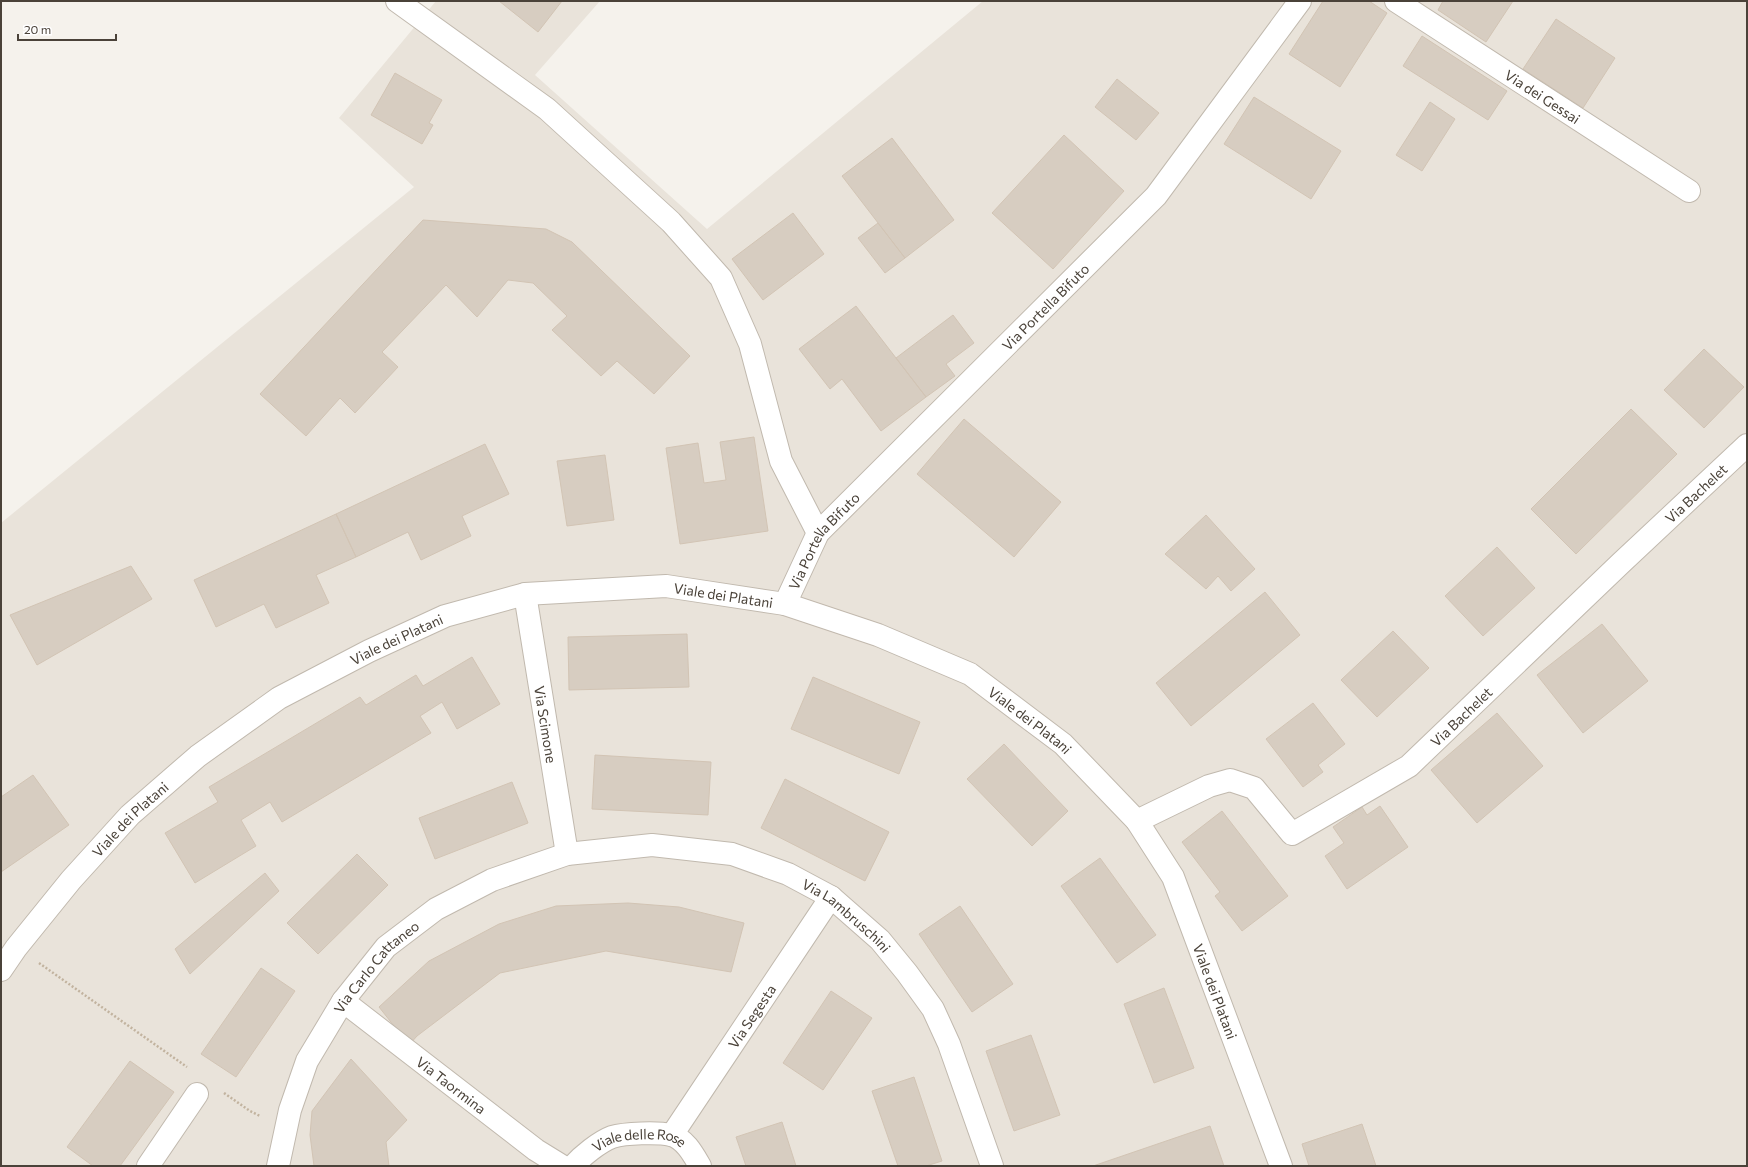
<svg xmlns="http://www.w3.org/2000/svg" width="1748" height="1167" viewBox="0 0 1748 1167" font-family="Commissioner,sans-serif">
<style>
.residential{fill:#e9e3da}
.building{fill:#d7cdc1;stroke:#d2c4b4}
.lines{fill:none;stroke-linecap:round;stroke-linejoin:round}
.minor-casing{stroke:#c1b9ae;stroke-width:24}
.path{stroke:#c2b39f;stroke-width:2.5;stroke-dasharray:2 2;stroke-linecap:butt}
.minor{stroke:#fff;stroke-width:22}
.labels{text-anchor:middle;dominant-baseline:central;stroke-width:3.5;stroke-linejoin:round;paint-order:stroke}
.street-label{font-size:14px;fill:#4a4239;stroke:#fff}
</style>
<rect width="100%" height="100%" fill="#f5f2ec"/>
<path class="residential" d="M 436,1 L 600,1 L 535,75 L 707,229 L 983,1 L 1747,1 L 1747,1166 L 1,1166 L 1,523 L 414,187 L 339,118 Z"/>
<path class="building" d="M 499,1 L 562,1 L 538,32 Z
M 1323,1 L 1369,1 L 1387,13 L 1340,87 L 1289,54 Z
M 1443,1 L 1513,1 L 1486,42 L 1438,10 Z
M 1556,19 L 1615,58 L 1583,108 L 1523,69 Z
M 1422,36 L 1507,91 L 1488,120 L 1403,66 Z
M 395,73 L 442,100 L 429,123 L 433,125 L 422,144 L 371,115 Z
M 1117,79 L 1159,113 L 1136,140 L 1095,107 Z
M 1254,97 L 1341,151 L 1311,199 L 1224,144 Z
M 1430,102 L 1455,119 L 1422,171 L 1396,155 Z
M 1064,135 L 1124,191 L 1053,269 L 992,213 Z
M 892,138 L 954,220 L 905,258 L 842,176 Z
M 793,213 L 824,254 L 763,300 L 732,259 Z
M 423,220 L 546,229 L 572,242 L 690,356 L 654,394 L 617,361 L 601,376 L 552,330 L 567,316 L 533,283 L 508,280 L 477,317 L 446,285 L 382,352 L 398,367 L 355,413 L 340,398 L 306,436 L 260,394 Z
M 878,223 L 905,258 L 885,273 L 858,238 Z
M 856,306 L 926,397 L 881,431 L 842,379 L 830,389 L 799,349 Z
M 953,315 L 974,343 L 946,364 L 955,376 L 926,397 L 896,358 Z
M 1704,349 L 1744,387 L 1704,428 L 1664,390 Z
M 1631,409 L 1677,454 L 1576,554 L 1531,509 Z
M 964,419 L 1061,502 L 1014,557 L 917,474 Z
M 754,437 L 768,531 L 680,544 L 666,448 L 698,443 L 704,483 L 726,480 L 720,442 Z
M 485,444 L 509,494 L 462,516 L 471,536 L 421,560 L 408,532 L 356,557 L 336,514 Z
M 605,455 L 614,520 L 567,526 L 557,461 Z
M 336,514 L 356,557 L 316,575 L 329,603 L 276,628 L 264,604 L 216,627 L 194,580 Z
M 1206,515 L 1255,569 L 1231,591 L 1218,576 L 1206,589 L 1165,554 Z
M 1497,547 L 1535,588 L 1483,636 L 1445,596 Z
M 131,566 L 152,599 L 37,665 L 10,615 Z
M 1265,592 L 1300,635 L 1191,726 L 1156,683 Z
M 1602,624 L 1648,681 L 1583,733 L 1537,675 Z
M 1393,631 L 1429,668 L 1377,717 L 1341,680 Z
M 687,634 L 689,687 L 569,690 L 568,637 Z
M 472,657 L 500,704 L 457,729 L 442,702 L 420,716 L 431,733 L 282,822 L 270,802 L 241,820 L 256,846 L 195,883 L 165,833 L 218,802 L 209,787 L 360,697 L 366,705 L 416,675 L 423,686 Z
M 813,677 L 920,722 L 899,774 L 791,729 Z
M 1313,703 L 1345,744 L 1318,765 L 1323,772 L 1303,787 L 1266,739 Z
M 1497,713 L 1543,766 L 1477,823 L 1431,770 Z
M 1004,744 L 1068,811 L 1032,846 L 967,779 Z
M 595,755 L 711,762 L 708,815 L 592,809 Z
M 33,775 L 69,825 L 1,872 L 1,797 Z
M 785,779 L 889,832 L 865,881 L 761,828 Z
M 512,782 L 528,823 L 435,859 L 419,818 Z
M 1380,806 L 1408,847 L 1347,889 L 1325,856 L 1344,843 L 1333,827 L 1362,807 L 1367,815 Z
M 1222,811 L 1288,896 L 1242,931 L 1215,896 L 1220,892 L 1182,842 Z
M 357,854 L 388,885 L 318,954 L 287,923 Z
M 1100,858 L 1156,935 L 1117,963 L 1061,886 Z
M 265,873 L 279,891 L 190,974 L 175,949 Z
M 628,903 L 679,907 L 744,923 L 731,972 L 606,951 L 500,973 L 417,1036 L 409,1045 L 379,1007 L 429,961 L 499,924 L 556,906 Z
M 960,906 L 1013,984 L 972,1012 L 919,934 Z
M 261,968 L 295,991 L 236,1077 L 201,1054 Z
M 1164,988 L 1194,1068 L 1154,1083 L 1124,1004 Z
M 831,991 L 872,1018 L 823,1090 L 783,1063 Z
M 1031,1035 L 1060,1115 L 1014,1131 L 986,1051 Z
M 351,1059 L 407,1120 L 386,1142 L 389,1166 L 314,1166 L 310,1135 L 312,1111 Z
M 130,1061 L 174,1092 L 120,1166 L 93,1166 L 67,1147 Z
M 914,1077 L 942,1161 L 926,1166 L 898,1166 L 872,1091 Z
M 782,1122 L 796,1166 L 746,1166 L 736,1137 Z
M 1362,1124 L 1376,1166 L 1309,1166 L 1302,1144 Z
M 1210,1126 L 1224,1166 L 1093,1166 Z"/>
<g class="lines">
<defs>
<g id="minor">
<path d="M 397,1 L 547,109 L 671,222 L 721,278 L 750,344 L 781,461 L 818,533"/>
<path id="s1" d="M 1396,1 L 1689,191"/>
<path id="s2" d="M 525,594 L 567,854"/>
<path id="s3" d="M 785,604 L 818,533 L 1156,196 L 1300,1"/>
<path id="s4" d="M 1137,821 L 1209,786 L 1230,780 L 1254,788 L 1292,834 L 1409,766 L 1621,563 L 1747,445"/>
<path id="s5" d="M 1,970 L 16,948 L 71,880 L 130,815 L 198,756 L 279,698 L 369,651 L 445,616 L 525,594 L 666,586 L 785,604 L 878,635 L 970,674 L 1063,744 L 1137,821 L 1173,877 L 1281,1166"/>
<path id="s6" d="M 343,1001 L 536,1150 L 562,1166"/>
<path id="s7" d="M 672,1135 L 831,897"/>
<path d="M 148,1166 L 197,1094"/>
<path id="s8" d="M 278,1166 L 290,1110 L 307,1061 L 343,1001 L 386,947 L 436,909 L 492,880 L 567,854 L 652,845 L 732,854 L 788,874 L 831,897 L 880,940 L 907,973 L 933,1009 L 949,1044 L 992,1166"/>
<path id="s9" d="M 573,1166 C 582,1156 599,1142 612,1137 C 625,1133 658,1132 671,1135 C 685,1139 693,1154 700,1166"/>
</g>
</defs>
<use href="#minor" class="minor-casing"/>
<path class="path" d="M 39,963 L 187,1067
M 224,1093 L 250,1111 L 260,1116"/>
<use href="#minor" class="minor"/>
</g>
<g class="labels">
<g class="street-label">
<text stroke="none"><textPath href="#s1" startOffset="175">Via dei Gessai</textPath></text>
<text stroke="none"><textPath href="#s3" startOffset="399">Via Portella Bifuto</textPath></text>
<text stroke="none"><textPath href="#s4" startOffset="718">Via Bachelet</textPath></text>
<text stroke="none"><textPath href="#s3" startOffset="75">Via Portella Bifuto</textPath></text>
<text stroke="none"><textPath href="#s5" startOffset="859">Viale dei Platani</textPath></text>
<text stroke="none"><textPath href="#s5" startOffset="523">Viale dei Platani</textPath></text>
<text stroke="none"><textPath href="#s4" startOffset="394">Via Bachelet</textPath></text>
<text stroke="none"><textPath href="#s5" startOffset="1195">Viale dei Platani</textPath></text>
<text stroke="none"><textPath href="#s2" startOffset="132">Via Scimone</textPath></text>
<text stroke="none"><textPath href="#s5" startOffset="199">Viale dei Platani</textPath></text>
<text stroke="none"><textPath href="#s8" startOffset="751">Via Lambruschini</textPath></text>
<text stroke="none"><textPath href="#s8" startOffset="227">Via Carlo Cattaneo</textPath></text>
<text stroke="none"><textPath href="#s5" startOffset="1531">Viale dei Platani</textPath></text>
<text stroke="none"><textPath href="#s7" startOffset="143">Via Segesta</textPath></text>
<text stroke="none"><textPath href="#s6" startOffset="137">Via Taormina</textPath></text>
<text stroke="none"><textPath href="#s9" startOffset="76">Viale delle Rose</textPath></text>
</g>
</g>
<rect width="1748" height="1167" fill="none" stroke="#4a4239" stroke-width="4"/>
<path d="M18 34v6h98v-6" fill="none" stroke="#4a4239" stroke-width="2"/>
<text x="24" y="34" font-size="12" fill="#4a4239" stroke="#ffffff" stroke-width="3" paint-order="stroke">20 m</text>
</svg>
